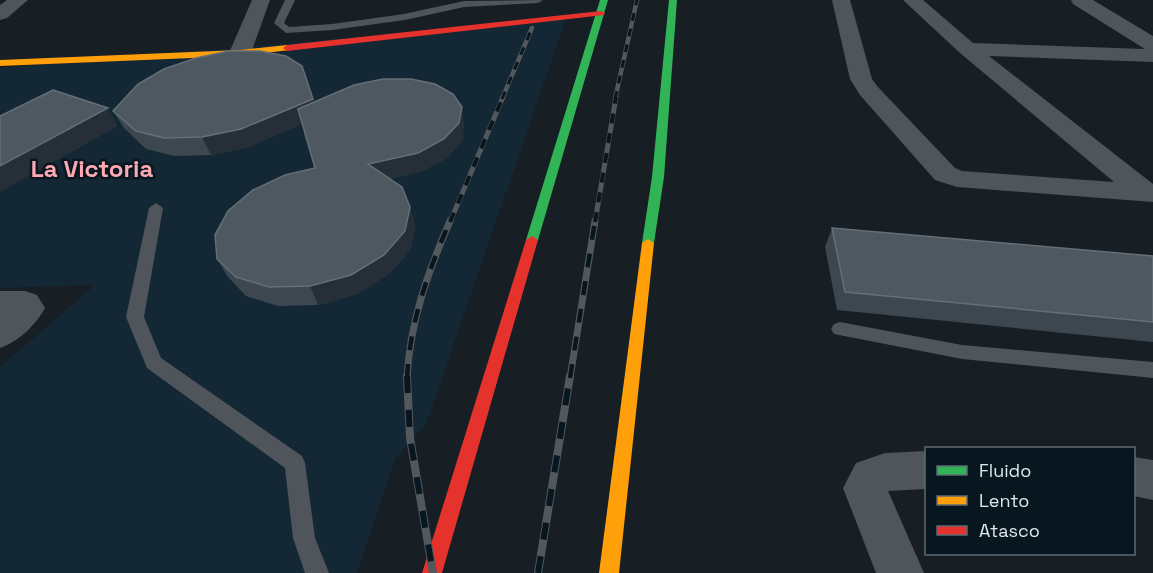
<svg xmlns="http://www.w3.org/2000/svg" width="1153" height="573" viewBox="0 0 1153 573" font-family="'Space Grotesk',sans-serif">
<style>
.built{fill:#142735}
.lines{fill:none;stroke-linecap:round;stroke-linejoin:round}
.lane{fill:#4f555a;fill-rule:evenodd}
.street{fill:#4f555a;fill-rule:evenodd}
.fast{fill:#30b455;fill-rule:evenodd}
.slow{fill:#ff9f0a;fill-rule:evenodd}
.jam{fill:#e5322d;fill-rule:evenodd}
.rail-far3-casing{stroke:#52585c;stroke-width:4.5}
.rail-far2-casing{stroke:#52585c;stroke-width:5}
.rail-far1-casing{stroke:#52585c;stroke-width:7}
.rail-casing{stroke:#52585c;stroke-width:8}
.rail-far3{stroke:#081620;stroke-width:3;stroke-dasharray:8;stroke-linecap:butt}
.rail-far2{stroke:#081620;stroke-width:4;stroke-dasharray:10;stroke-linecap:butt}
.rail-far1{stroke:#081620;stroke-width:4.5;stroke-dasharray:14;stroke-linecap:butt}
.rail{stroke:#081620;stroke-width:6;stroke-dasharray:17;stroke-linecap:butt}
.wall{fill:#3c474f}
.shaded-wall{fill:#262f37}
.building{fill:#4e5860;stroke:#646f77;stroke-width:1.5}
.labels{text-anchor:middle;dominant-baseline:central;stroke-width:5;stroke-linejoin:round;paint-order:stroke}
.quarter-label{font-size:24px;font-weight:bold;fill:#fda9b3;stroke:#081620}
</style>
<rect width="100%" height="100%" fill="#171e24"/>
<path class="built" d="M 566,19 L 426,424 L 395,459 L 357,573 L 0,573 L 0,367 L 95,285 L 0,288 L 0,68 Z"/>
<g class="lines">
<path class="lane" d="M 285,0 L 295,0 L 284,23 L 289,27 L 332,24 L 404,14 L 464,1 L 543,0 L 538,3 L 464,7 L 405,20 L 332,30 L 286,33 L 274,23 Z
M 156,203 L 163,208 L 144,317 L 161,358 L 302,456 L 305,463 L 315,538 L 329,573 L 305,573 L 293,538 L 285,468 L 147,368 L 145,363 L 126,317 L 149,208 Z
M 840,322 L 962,345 L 1153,362 L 1153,378 L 962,359 L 834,334 L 831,329 L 834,324 Z"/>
<path class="street" d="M 7,0 L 28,0 L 7,18 L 0,20 L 0,5 Z
M 252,0 L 270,0 L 251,53 L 248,58 L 240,59 L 232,58 L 229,53 Z
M 832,0 L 850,0 L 872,79 L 877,86 L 955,168 L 962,171 L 1114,182 L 960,53 L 903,0 L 923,0 L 973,43 L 1145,49 L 1073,4 L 1071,0 L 1093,0 L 1153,36 L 1153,62 L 989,56 L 1153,184 L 1153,202 L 957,187 L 935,180 L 860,95 L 850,79 Z
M 0,291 L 25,291 L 37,295 L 45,308 C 36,325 18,342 0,348 Z
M 926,451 L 926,489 L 888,491 L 924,573 L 876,573 L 843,488 L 856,463 L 885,453 Z
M 1134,457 L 1153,460 L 1153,500 L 1134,496 Z"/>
<path class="fast" d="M 600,0 L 608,0 L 538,240 L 532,244 L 528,243 L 526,240 Z
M 669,0 L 677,0 L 664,177 L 654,243 L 648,247 L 642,243 L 652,177 Z"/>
<path class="slow" d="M 287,45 L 291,48 L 290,50 L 240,56 L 0,66 L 0,60 L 240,50 Z
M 648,239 L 654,243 L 619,573 L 599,573 L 642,243 Z"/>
<path class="jam" d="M 601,11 L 605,13 L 604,15 L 287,51 L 283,48 L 287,45 Z
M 532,236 L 538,240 L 442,573 L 422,573 L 526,240 Z"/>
<defs>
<path id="rail-far3" d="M 502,99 L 532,28
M 615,99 L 637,0"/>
<path id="rail-far2" d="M 450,222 L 503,97
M 595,222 L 616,97"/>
<path id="rail-far1" d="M 407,378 C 410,321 428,272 450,221
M 570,378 L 595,221"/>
<path id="rail" d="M 407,376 L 410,438 L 433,573
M 538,573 L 570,376"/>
</defs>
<use href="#rail-far3" class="rail-far3-casing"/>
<use href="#rail-far2" class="rail-far2-casing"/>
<use href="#rail-far1" class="rail-far1-casing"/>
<use href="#rail" class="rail-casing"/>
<use href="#rail-far3" class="rail-far3"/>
<use href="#rail-far2" class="rail-far2"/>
<use href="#rail-far1" class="rail-far1"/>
<use href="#rail" class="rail"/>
</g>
<path class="wall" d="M 314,102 L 464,125 L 462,141 L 447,158 L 422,171 L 390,179 L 410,207 L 415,226 L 410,250 L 390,273 L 357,294 L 318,305 L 278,306 L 246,296 L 228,277 L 217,259 L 315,168 L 303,123 L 249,147 L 211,155 L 174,156 L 146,149 L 124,128 L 113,111 Z
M 832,228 L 1153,256 L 1153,342 L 837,310 L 825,247 Z"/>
<path class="shaded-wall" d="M 313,99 L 319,117 L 249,147 L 211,155 L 202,137 Z
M 462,107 L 464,125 L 462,141 L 447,158 L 422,171 L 374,183 L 368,164 Z
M 108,108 L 118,126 L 0,192 L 0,166 Z
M 410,207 L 415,226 L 410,250 L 390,273 L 357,294 L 318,305 L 310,286 Z"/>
<path class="building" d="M 229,51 L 260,51 L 286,56 L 302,66 L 313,99 L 241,129 L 202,137 L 164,138 L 136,131 L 113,111 L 138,84 L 164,69 L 196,58 Z
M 383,79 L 411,79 L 435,84 L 453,94 L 462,107 L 459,123 L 444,139 L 418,153 L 368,164 L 402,187 L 410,207 L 405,231 L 384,255 L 351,275 L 310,286 L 269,287 L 236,277 L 217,259 L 215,235 L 228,211 L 253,190 L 285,175 L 315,168 L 298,109 L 354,85 Z
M 53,90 L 108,108 L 0,166 L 0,116 Z
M 832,228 L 1153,256 L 1153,322 L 845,292 Z"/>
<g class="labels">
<g class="quarter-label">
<text x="92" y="168">La Victoria</text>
</g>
</g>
<rect x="925" y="447" width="210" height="108" fill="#081620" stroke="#5e6a73" stroke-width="1.5"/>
<rect x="937" y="466" width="30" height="9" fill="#30b455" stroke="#5e6a73" stroke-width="1.5"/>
<text x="979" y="477" font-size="18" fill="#dee7ef">Fluido</text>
<rect x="937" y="496" width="30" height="9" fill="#ff9f0a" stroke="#5e6a73" stroke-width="1.5"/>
<text x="979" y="507" font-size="18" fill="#dee7ef">Lento</text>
<rect x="937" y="526" width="30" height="9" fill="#e5322d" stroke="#5e6a73" stroke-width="1.5"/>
<text x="979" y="537" font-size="18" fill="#dee7ef">Atasco</text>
</svg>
